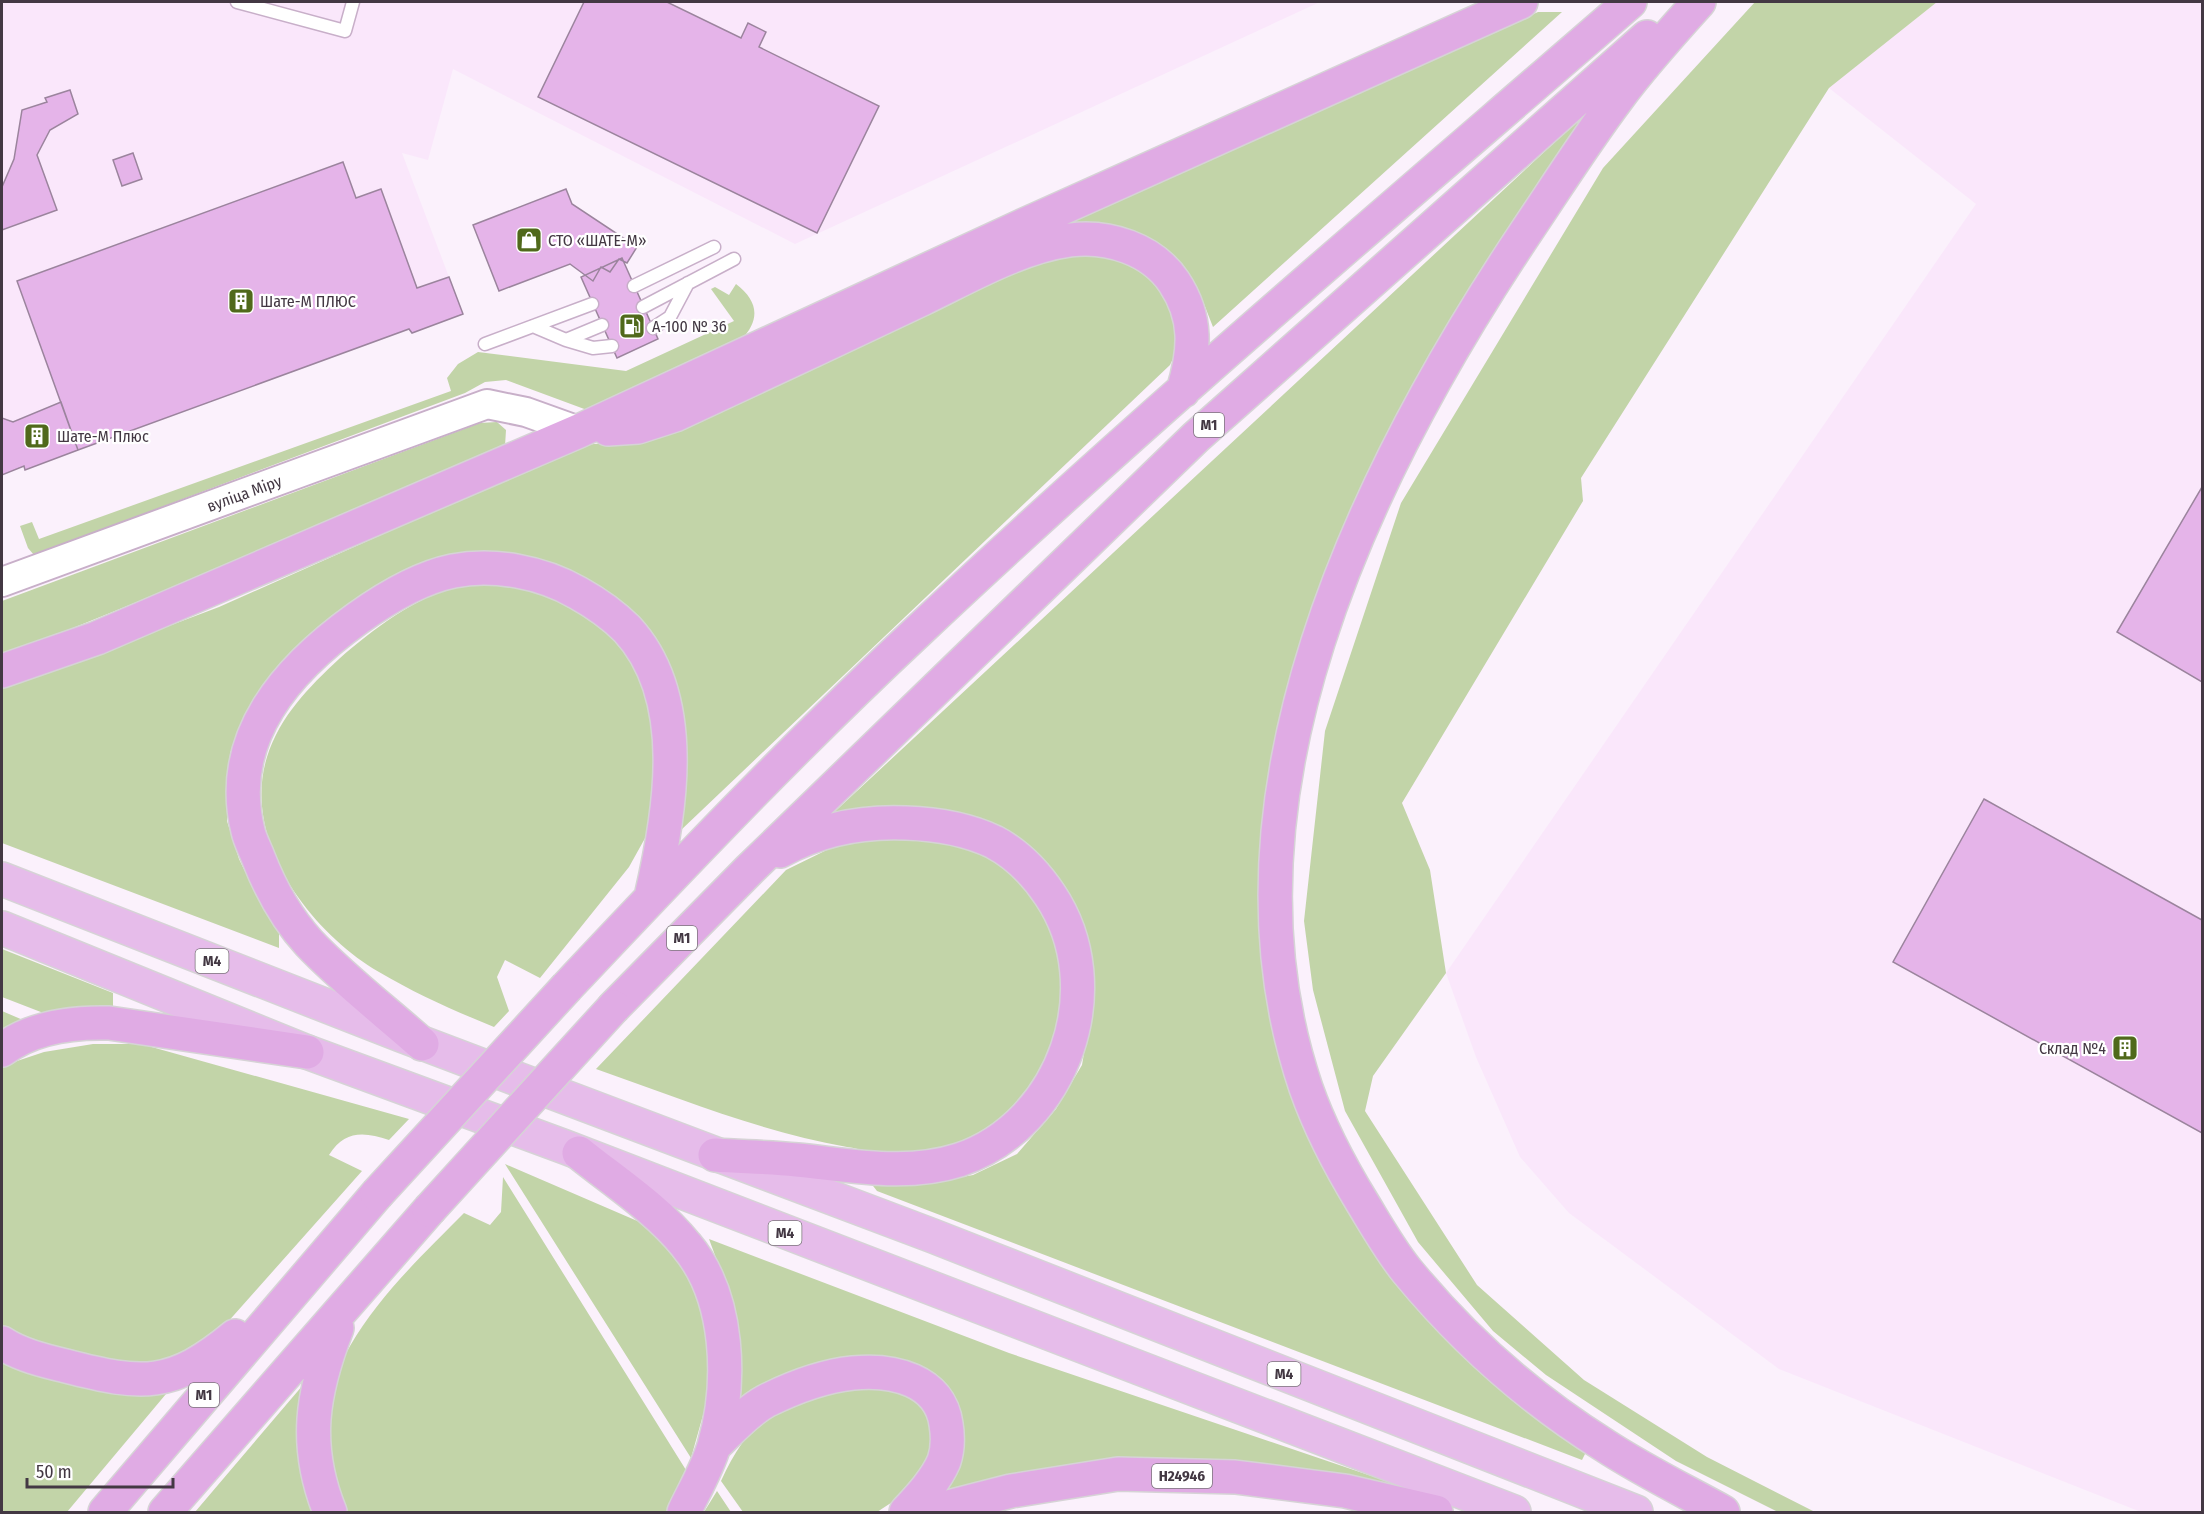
<svg xmlns="http://www.w3.org/2000/svg" width="2204" height="1514" viewBox="0 0 2204 1514" font-family="'Fira Sans Condensed',sans-serif">
<style>
.built{fill:#fae7fb}
.green{fill:#c2d4a8}
.building{fill:#e5b4e9;stroke:#9b849d;stroke-width:1.5}
.lines{fill:none;stroke-linecap:round;stroke-linejoin:round}
.service-casing{stroke:#c8afc9;stroke-width:15}
.tertiary-casing{stroke:#c8afc9;stroke-width:32}
.trunk-casing{stroke:#d6d3d6;stroke-width:36}
.motorway-casing{stroke:#d6d3d6;stroke-width:36}
.service{stroke:#fff;stroke-width:12}
.tertiary{stroke:#fff;stroke-width:28}
.trunk{stroke:#e6bcea;stroke-width:33}
.motorway{stroke:#e0abe4;stroke-width:33}
.motorway-bridge-casing{stroke:#d6d3d6;stroke-width:36;stroke-linecap:butt}
.motorway-bridge{stroke:#e0abe4;stroke-width:33}
.labels{text-anchor:middle;dominant-baseline:central;stroke-width:4.5;stroke-linejoin:round;paint-order:stroke}
.shield{fill:#fff;stroke:#7b747b;stroke-width:1.5}
.shield-label{font-size:15px;font-weight:bold;fill:#433843}
.poi-label{font-size:16px;fill:#433843;stroke:#fff;text-anchor:start}
.street-label{font-size:16px;fill:#433843;stroke:#fff}
</style>
<rect width="100%" height="100%" fill="#fbf1fc"/>
<path class="built" d="M 2,2 L 1320,2 L 795,244 L 453,69 L 428,160 L 402,153 L 463,314 L 412,333 L 409,329 L 25,470 L 24,466 L 2,475 Z
M 1937,2 L 2202,2 L 2202,1512 L 2141,1512 L 1779,1369 L 1569,1213 L 1520,1157 L 1476,1057 L 1446,973 L 1976,204 L 1829,88 Z"/>
<path class="green" d="M 1755,2 L 1937,2 L 1829,88 L 1581,478 L 1583,501 L 1402,803 L 1430,870 L 1446,973 L 1373,1076 L 1365,1111 L 1477,1285 L 1584,1380 L 1707,1457 L 1815,1512 L 1778,1512 L 1676,1461 L 1546,1375 L 1493,1331 L 1418,1242 L 1345,1111 L 1313,990 L 1304,921 L 1325,731 L 1401,503 L 1603,168 Z
M 1538,12 L 1562,12 L 1213,327 L 1204,304 L 1182,273 L 1130,232 L 1097,223 L 1063,222 Z
M 1602,106 L 1348,528 L 1309,615 L 1282,708 L 1268,797 L 1262,880 L 1263,962 L 1269,1012 L 1317,1152 L 1446,1338 L 1521,1407 L 1586,1452 L 1582,1460 L 877,1191 L 870,1182 L 930,1183 L 973,1175 L 1017,1154 L 1056,1109 L 1082,1065 L 1092,1007 L 1021,847 L 829,817 L 1583,116 Z
M 1061,253 L 1111,256 L 1148,276 L 1176,307 L 1179,346 L 1170,365 L 680,831 L 659,655 L 490,556 L 302,643 L 266,682 L 246,715 L 230,753 L 227,821 L 239,859 L 255,892 L 279,929 L 279,948 L 2,843 L 2,684 L 84,658 L 219,607 L 583,445 L 639,440 L 1033,262 Z
M 736,284 C 758,301 761,319 741,340 L 587,410 L 506,380 L 485,382 L 465,393 L 34,555 L 28,548 L 20,526 L 32,522 L 39,539 L 451,391 L 447,378 L 458,364 L 478,352 L 626,371 L 734,321 L 711,289 L 715,287 L 729,295 Z
M 497,422 L 506,430 L 505,446 L 302,535 L 31,645 L 2,653 L 2,601 L 480,423 Z
M 495,583 L 535,589 L 587,610 L 639,659 L 657,740 L 649,831 L 629,867 L 540,978 L 505,960 L 497,977 L 509,1011 L 494,1027 C 455,1011 416,994 379,972 C 311,932 241,841 267,757 C 280,716 309,687 339,659 C 373,629 414,598 458,586 C 469,583 483,584 495,583 Z
M 896,837 C 915,839 937,837 955,842 C 965,844 975,851 984,855 C 1099,907 1085,1060 992,1128 C 970,1144 924,1152 897,1154 C 881,1156 863,1149 847,1147 C 761,1132 679,1098 596,1069 L 786,870 L 841,843 Z
M 2,949 L 113,993 L 113,1015 L 46,1014 L 2,997 Z
M 2,1011 L 23,1020 L 2,1034 Z
M 93,1044 L 141,1044 L 409,1119 L 389,1140 C 364,1132 345,1130 329,1155 L 362,1171 L 226,1324 L 189,1352 L 160,1364 L 130,1368 L 2,1331 L 2,1066 L 44,1052 Z
M 505,1164 L 642,1223 L 676,1250 L 697,1286 L 708,1325 L 711,1371 L 705,1408 L 691,1458 Z
M 503,1177 L 686,1470 L 669,1512 L 342,1512 C 337,1488 326,1461 325,1436 C 322,1347 407,1271 464,1213 L 490,1225 L 501,1212 Z
M 709,1239 L 1009,1353 L 1401,1486 L 1291,1468 L 1194,1461 L 925,1504 L 955,1461 L 892,1358 L 729,1418 L 726,1285 Z
M 2,1360 L 97,1390 L 166,1394 L 67,1512 L 2,1512 Z
M 874,1383 L 925,1400 L 935,1451 L 900,1497 L 877,1512 L 743,1512 L 721,1481 C 757,1401 795,1399 874,1383 Z
M 303,1385 L 317,1512 L 195,1512 Z
M 717,1491 L 731,1512 L 704,1512 Z"/>
<path class="building" d="M 584,2 L 667,2 L 741,38 L 748,23 L 766,32 L 759,47 L 879,106 L 817,233 L 538,97 Z
M 70,90 L 78,114 L 50,130 L 37,155 L 57,210 L 2,230 L 2,187 L 14,159 L 22,110 L 47,102 L 45,98 Z
M 133,153 L 142,179 L 122,186 L 113,160 Z
M 343,162 L 356,198 L 381,189 L 417,288 L 449,277 L 463,314 L 412,333 L 409,329 L 78,450 L 17,281 Z
M 566,189 L 572,204 L 637,247 L 627,263 L 619,259 L 610,272 L 601,267 L 593,281 L 570,264 L 499,291 L 473,225 Z
M 622,258 L 658,339 L 617,358 L 581,277 Z
M 61,402 L 78,450 L 25,470 L 24,466 L 2,475 L 2,418 L 13,422 Z
M 2202,487 L 2202,682 L 2117,632 Z
M 1984,799 L 2202,920 L 2202,1133 L 1893,962 Z"/>
<g class="lines">
<defs>
<path id="service" d="M 237,2 L 345,31 L 353,2
M 634,286 L 714,247
M 643,307 L 734,259
M 533,326 L 566,340 L 602,325
M 653,328 L 670,317 L 688,283
M 566,340 L 593,348 L 612,346
M 485,344 L 592,304"/>
<g id="tertiary">
<path id="s1" d="M 2,582 L 487,404 L 526,412 L 579,431"/>
</g>
<path id="trunk" d="M 2,879 L 401,1035 L 933,1236 L 1636,1512
M 2,928 L 307,1052 L 565,1147 L 1514,1512"/>
<path id="motorway" d="M 1699,2 C 1671,33 1642,65 1617,99 C 1584,143 1555,189 1524,235 C 1365,473 1207,797 1306,1088 C 1320,1128 1340,1166 1362,1202 C 1376,1225 1390,1250 1407,1271 C 1463,1339 1529,1398 1604,1445 C 1642,1470 1683,1490 1723,1512
M 608,429 L 638,427 L 675,415 C 757,377 840,338 922,299 C 968,277 1019,247 1070,240 C 1108,235 1152,249 1174,282 C 1198,318 1195,351 1183,391
M 2,671 L 97,638 L 579,431 L 1022,226 L 1521,2
M 567,987 C 680,867 794,747 915,634 C 1146,416 1390,210 1630,2
M 614,1007 L 750,869 L 1196,437 L 1647,37
M 422,1044 C 386,1012 342,978 309,943 C 287,919 270,888 258,857 C 255,849 250,840 248,831 C 225,737 288,668 358,618 C 386,598 419,578 453,571 C 494,563 542,572 578,593 C 596,603 612,614 627,629 C 691,698 670,815 651,897
M 2,1050 C 32,1027 72,1022 109,1023 L 307,1052
M 579,1153 C 615,1182 657,1209 686,1245 C 730,1297 732,1383 714,1446 C 707,1469 694,1491 684,1512
M 715,1155 C 742,1157 769,1157 797,1160 C 850,1165 906,1177 959,1160 C 1064,1125 1112,987 1050,895 C 1036,874 1017,854 994,842 C 967,829 936,824 906,823 C 861,821 820,829 780,851
M 2,1343 C 20,1355 45,1361 66,1366 C 143,1386 172,1388 235,1336
M 714,1446 C 730,1431 746,1412 766,1401 C 792,1388 824,1376 853,1373 C 893,1369 940,1380 946,1424 C 948,1436 948,1449 944,1461 C 936,1480 920,1497 906,1512
M 105,1512 L 377,1194
M 165,1512 L 429,1210
M 330,1512 C 303,1445 312,1393 337,1328
M 929,1512 L 1011,1491 L 1118,1474 L 1235,1477 L 1345,1491 L 1436,1512"/>
</defs>
<use href="#service" class="service-casing"/>
<use href="#tertiary" class="tertiary-casing"/>
<use href="#trunk" class="trunk-casing"/>
<use href="#motorway" class="motorway-casing"/>
<use href="#service" class="service"/>
<use href="#tertiary" class="tertiary"/>
<use href="#trunk" class="trunk"/>
<use href="#motorway" class="motorway"/>
<defs>
<path id="motorway-bridge" d="M 377,1194 L 567,987
M 429,1210 L 614,1007"/>
</defs>
<use href="#motorway-bridge" class="motorway-bridge-casing"/>
<use href="#motorway-bridge" class="motorway-bridge"/>
</g>
<defs>
<symbol id="shop-square" viewBox="-11 -11 22 22"><rect x="-9" y="-9" width="18" height="18" rx="4" fill="#50691b" stroke="#fff"/><path d="M-5-2.5h2.3a2.7 3.5 0 0 1 5.4 0H5L5.5 6h-11ZM-1.5-2.5h3a1.5 2.3 0 0 0-3 0Z" fill="#fff"/></symbol>
<symbol id="building-square" viewBox="-11 -11 22 22"><rect x="-9" y="-9" width="18" height="18" rx="4" fill="#50691b" stroke="#fff"/><path d="M-4-6H4V6H1V3H-1V6H-4ZM-2.5-4.3h1.7v1.8h-1.7ZM.8-4.3h1.7v1.8H.8ZM-2.5-1h1.7V.8h-1.7ZM.8-1h1.7V.8H.8Z" fill="#fff"/></symbol>
<symbol id="fuel-square" viewBox="-11 -11 22 22"><rect x="-9" y="-9" width="18" height="18" rx="4" fill="#50691b" stroke="#fff"/><path d="M-5.5-6h7V0h2V4h1.3V-2.5L3-4.5l.8-.8L6-3V5H2.5V1h-1V6h-7ZM-4.2-4.7v3.2H.2V-4.7Z" fill="#fff"/></symbol>
</defs>
<g fill-rule="evenodd">
<use href="#shop-square" x="514" y="225" width="30" height="30"/>
<use href="#building-square" x="226" y="286" width="30" height="30"/>
<use href="#fuel-square" x="617" y="311" width="30" height="30"/>
<use href="#building-square" x="22" y="421" width="30" height="30"/>
<use href="#building-square" x="2110" y="1033" width="30" height="30"/>
</g>
<g class="labels">
<g class="shield">
<rect x="1194" y="413" width="30" height="24" rx="4.5"/>
<rect x="667" y="926" width="30" height="24" rx="4.5"/>
<rect x="195.5" y="949" width="33" height="24" rx="4.5"/>
<rect x="768.5" y="1221" width="33" height="24" rx="4.5"/>
<rect x="1267.5" y="1362" width="33" height="24" rx="4.5"/>
<rect x="189" y="1383" width="30" height="24" rx="4.5"/>
<rect x="1152" y="1464" width="60" height="24" rx="4.5"/>
</g>
<g class="shield-label">
<text x="1209" y="425">М1</text>
<text x="682" y="938">М1</text>
<text x="212" y="961">М4</text>
<text x="785" y="1233">М4</text>
<text x="1284" y="1374">М4</text>
<text x="204" y="1395">М1</text>
<text x="1182" y="1476">Н24946</text>
</g>
<g class="poi-label">
<text x="548" y="240">СТО «ШАТЕ-М»</text>
<text x="260" y="301">Шате-М ПЛЮС</text>
<text x="652" y="326">А-100 № 36</text>
<text x="57" y="436">Шате-М Плюс</text>
<text x="2106" y="1048" text-anchor="end">Склад №4</text>
</g>
<g class="street-label">
<text stroke="none"><textPath href="#s1" startOffset="258">вуліца Міру</textPath></text>
</g>
</g>
<rect width="2204" height="1514" fill="none" stroke="#433843" stroke-width="6"/>
<path d="M27 1478v9h146v-9" fill="none" stroke="#433843" stroke-width="3"/>
<text x="36" y="1478" font-size="18" fill="#433843" stroke="#ffffff" stroke-width="4.5" paint-order="stroke">50 m</text>
</svg>
